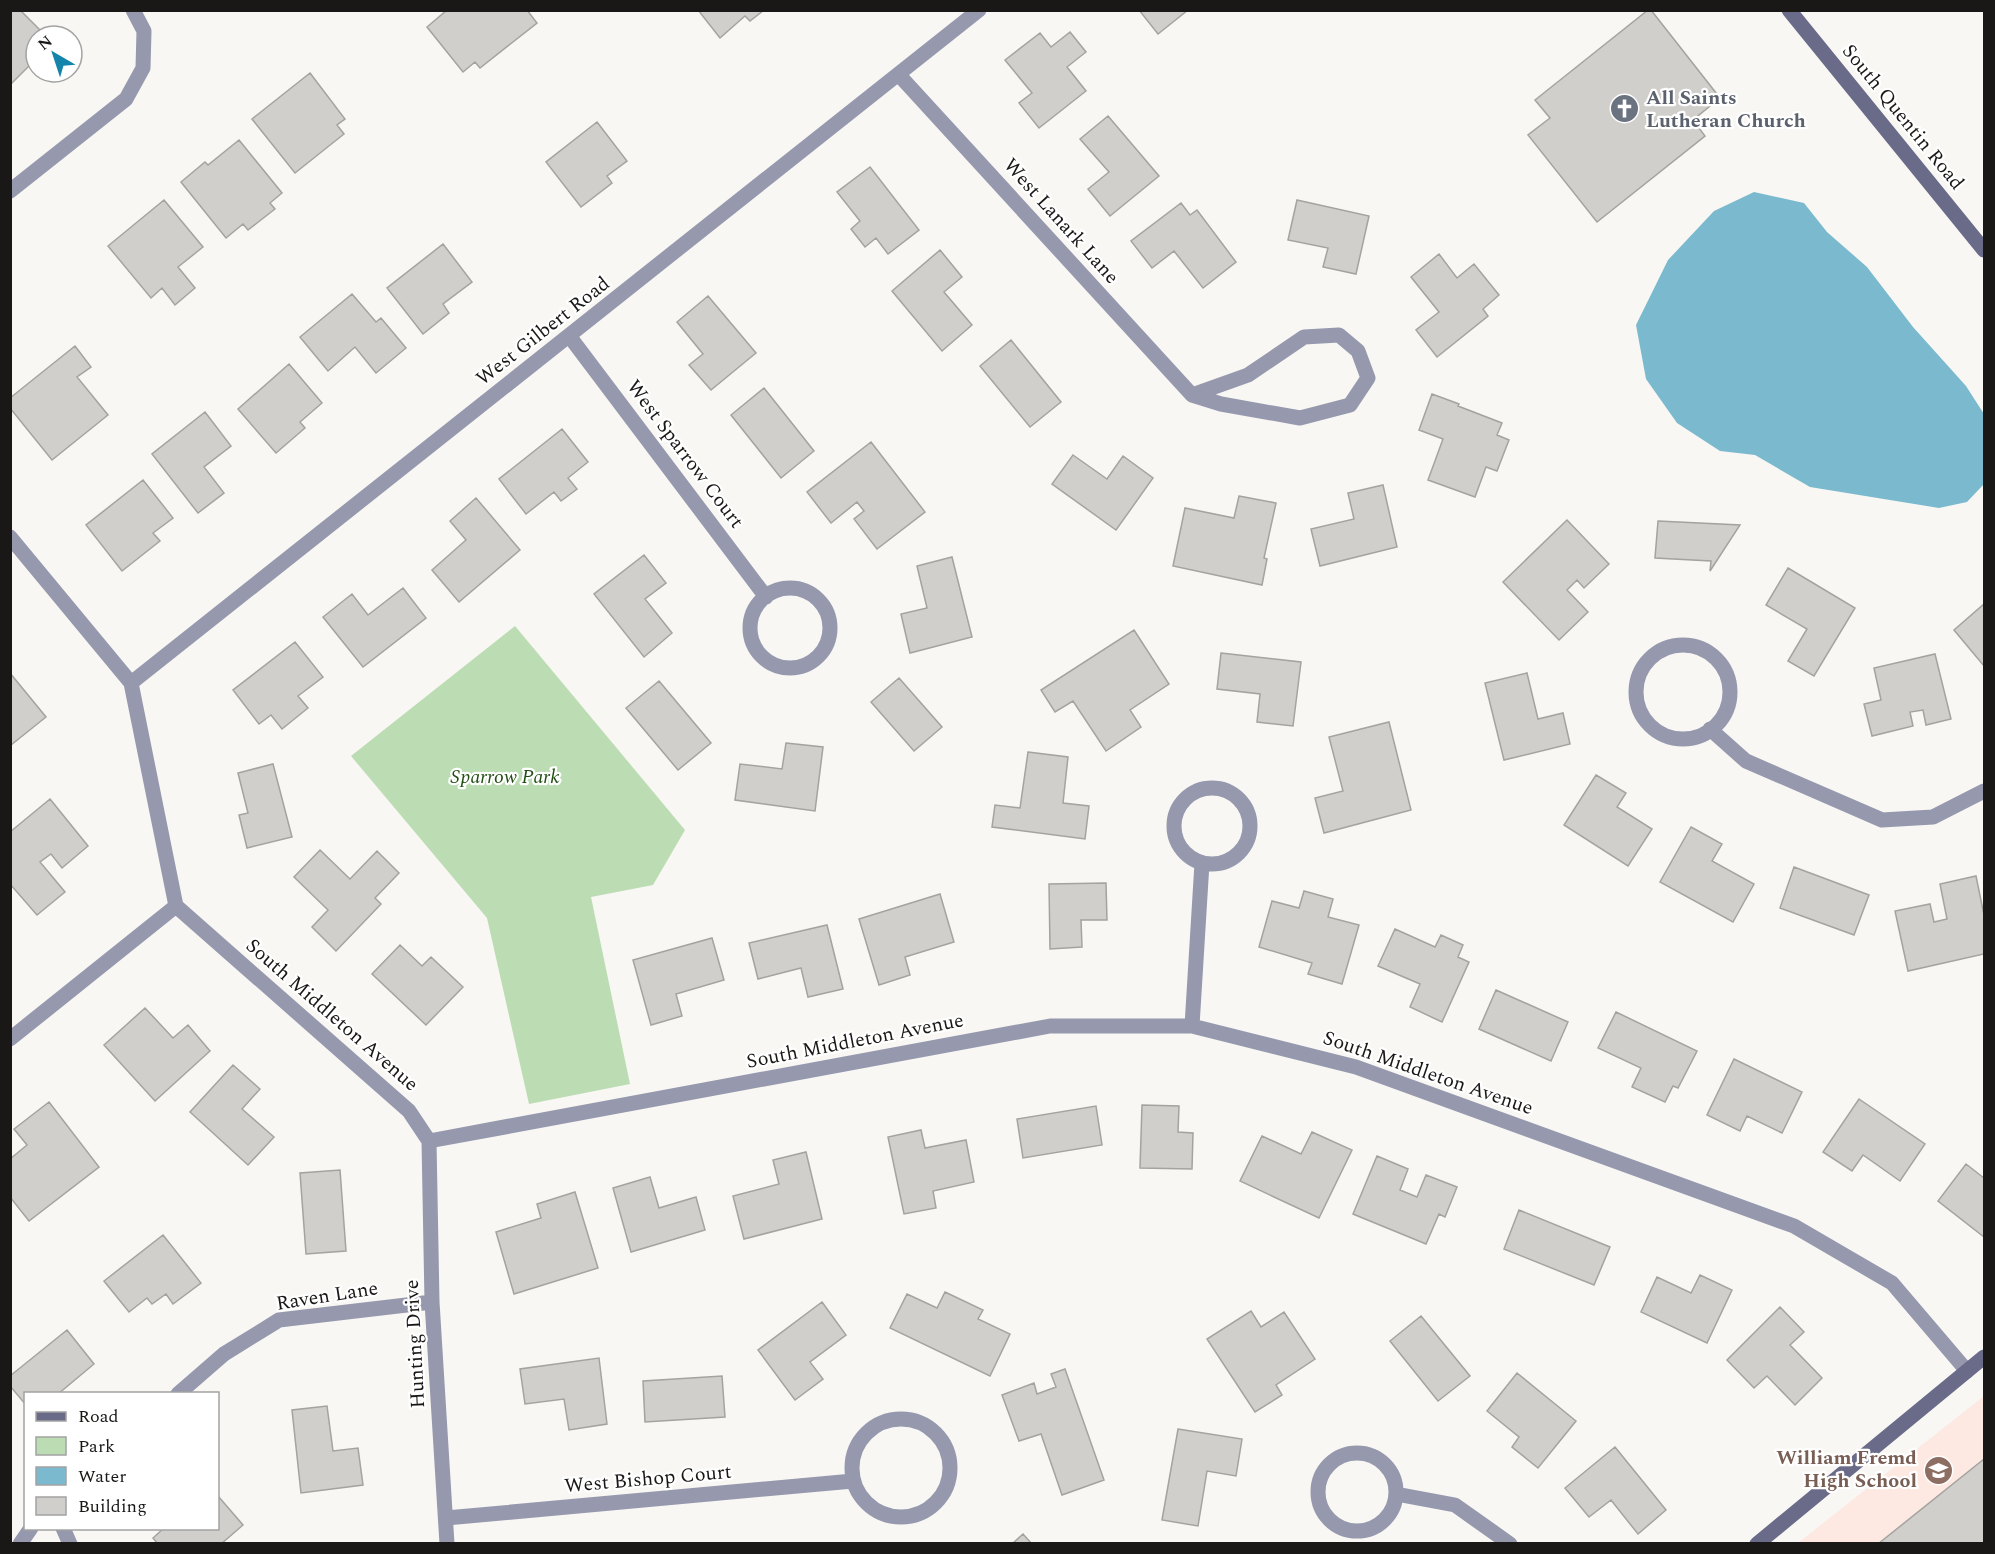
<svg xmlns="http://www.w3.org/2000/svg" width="1995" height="1554" viewBox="0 0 1995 1554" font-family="Spectral,serif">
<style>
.education{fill:#fde8e2}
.green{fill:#bcdcb3}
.water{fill:#7bbace}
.building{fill:#d0cfcb;stroke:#a3a39f;stroke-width:1.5}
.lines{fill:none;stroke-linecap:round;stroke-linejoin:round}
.street{stroke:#9698ae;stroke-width:15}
.secondary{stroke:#696b89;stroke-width:15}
.labels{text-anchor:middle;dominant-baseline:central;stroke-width:4.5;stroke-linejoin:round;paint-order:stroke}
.worship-label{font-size:20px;font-weight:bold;fill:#5b616d;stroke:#fff;text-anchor:start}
.street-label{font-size:20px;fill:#191817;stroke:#fff}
.park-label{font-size:20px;font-style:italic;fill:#224e13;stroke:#fff}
.education-label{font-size:20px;font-weight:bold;fill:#785e54;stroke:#fff;text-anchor:end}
</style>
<rect width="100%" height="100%" fill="#f8f7f3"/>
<path class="education" d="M 1984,1396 L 1984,1543 L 1798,1543 Z"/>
<path class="green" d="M 515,626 L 685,830 L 653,885 L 591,897 L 630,1084 L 529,1104 L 487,918 L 351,756 Z"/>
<path class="water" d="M 1754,192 L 1804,203 L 1827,232 L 1867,267 L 1913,327 L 1966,386 L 1984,414 L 1984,484 L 1967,502 L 1939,508 L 1810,487 L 1755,455 L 1720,451 L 1677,423 L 1646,379 L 1636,325 L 1668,260 L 1714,211 Z"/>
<path class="building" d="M 10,10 L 20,10 L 46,36 L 36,36 L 36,59 L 10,85 Z
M 527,10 L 537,23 L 480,68 L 475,62 L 463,72 L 427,27 L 447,10 Z
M 698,10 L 764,10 L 750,21 L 745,16 L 720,38 Z
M 1139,10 L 1188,10 L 1158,34 Z
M 1648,10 L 1651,10 L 1720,98 L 1693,120 L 1705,136 L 1597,222 L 1528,135 L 1550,118 L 1535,100 Z
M 1070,32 L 1086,52 L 1067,67 L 1086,91 L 1039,128 L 1019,103 L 1032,93 L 1005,60 L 1040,33 L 1051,47 Z
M 310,73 L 345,119 L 337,125 L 344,134 L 295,173 L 252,119 Z
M 1108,116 L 1159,176 L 1110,216 L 1088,189 L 1109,172 L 1080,139 Z
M 597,122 L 627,161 L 607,176 L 612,183 L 581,207 L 546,162 Z
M 239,140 L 282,193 L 270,203 L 275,209 L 248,230 L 243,224 L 226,238 L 181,182 L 205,162 L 208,165 Z
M 870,167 L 919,230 L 888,254 L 876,238 L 865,247 L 851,229 L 860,221 L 837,192 Z
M 164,200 L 203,247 L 178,267 L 195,288 L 175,305 L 162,288 L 151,298 L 108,246 Z
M 1297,200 L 1369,216 L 1356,274 L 1323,267 L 1328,248 L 1288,240 Z
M 1181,203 L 1190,215 L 1197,210 L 1236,262 L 1203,288 L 1174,251 L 1152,268 L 1131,241 Z
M 443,244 L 472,282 L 443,304 L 449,313 L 423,334 L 387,288 Z
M 940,250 L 962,277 L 944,292 L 972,325 L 942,351 L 892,291 Z
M 1439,254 L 1457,278 L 1474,264 L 1499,295 L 1483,309 L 1488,316 L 1437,357 L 1416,330 L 1439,312 L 1411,277 Z
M 352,294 L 376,322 L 381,318 L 406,348 L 376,373 L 355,347 L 328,371 L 300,337 Z
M 708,296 L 756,353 L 711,390 L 689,365 L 703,354 L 677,322 Z
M 1011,340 L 1061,402 L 1030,427 L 980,366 Z
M 75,346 L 91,367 L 77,377 L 108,415 L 52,460 L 10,408 L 10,398 Z
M 289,364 L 322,403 L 300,422 L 305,428 L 276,453 L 238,409 Z
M 764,388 L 814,451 L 781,478 L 731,415 Z
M 1432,394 L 1459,404 L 1458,406 L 1502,423 L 1497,435 L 1509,440 L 1497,471 L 1486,467 L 1475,497 L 1428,480 L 1443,439 L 1419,430 Z
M 205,412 L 231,446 L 204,467 L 224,493 L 198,513 L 152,454 Z
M 562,429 L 588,462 L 568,478 L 577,489 L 561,501 L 554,492 L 526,514 L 499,479 Z
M 871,442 L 925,512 L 877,549 L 854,519 L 864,511 L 857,502 L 831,523 L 807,492 Z
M 1073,455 L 1107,479 L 1123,456 L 1153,478 L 1116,530 L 1052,484 Z
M 143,480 L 173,518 L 153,533 L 160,541 L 122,571 L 86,525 Z
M 1383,485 L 1397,547 L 1320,566 L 1311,529 L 1354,519 L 1348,493 Z
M 1239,496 L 1276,503 L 1264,558 L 1267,559 L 1262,585 L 1173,566 L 1185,508 L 1234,518 Z
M 476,498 L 520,550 L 459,602 L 432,570 L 466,540 L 450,521 Z
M 1567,520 L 1609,564 L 1584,588 L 1577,580 L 1567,590 L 1588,612 L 1559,640 L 1503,582 Z
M 1658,521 L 1740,525 L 1710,571 L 1711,561 L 1655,558 Z
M 644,555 L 666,583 L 645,599 L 672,633 L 644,657 L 594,594 Z
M 952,557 L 972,637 L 910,653 L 901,614 L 927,608 L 917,566 Z
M 1788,568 L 1855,608 L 1814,676 L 1788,661 L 1807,629 L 1766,605 Z
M 403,588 L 426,618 L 363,667 L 323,617 L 352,594 L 368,615 Z
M 1984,604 L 1984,666 L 1954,630 Z
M 1134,630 L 1169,684 L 1130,710 L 1141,727 L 1106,751 L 1073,701 L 1055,712 L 1041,690 Z
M 295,642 L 323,677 L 298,696 L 308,708 L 282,729 L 271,715 L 259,724 L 233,690 Z
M 1221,653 L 1301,662 L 1293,726 L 1257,722 L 1260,694 L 1217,689 Z
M 1935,654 L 1951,719 L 1926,725 L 1923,710 L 1910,712 L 1913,726 L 1872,736 L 1864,704 L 1881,700 L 1874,668 Z
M 10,673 L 46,717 L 11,745 L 10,744 Z
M 1527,673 L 1538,719 L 1563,713 L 1570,744 L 1504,760 L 1485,683 Z
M 899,678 L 942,727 L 914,751 L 871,702 Z
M 659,681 L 711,743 L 678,770 L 626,708 Z
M 1389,722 L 1411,810 L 1324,833 L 1315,798 L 1343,791 L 1329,737 Z
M 786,743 L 823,747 L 815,811 L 735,800 L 740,764 L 782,769 Z
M 1028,752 L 1068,757 L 1063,803 L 1089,806 L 1085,839 L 992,827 L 995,805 L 1020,808 Z
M 273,764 L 292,837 L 247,848 L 239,815 L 248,813 L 238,773 Z
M 1596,775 L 1626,793 L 1617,807 L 1652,829 L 1628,866 L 1564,825 Z
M 50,799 L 88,846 L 62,868 L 51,854 L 40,862 L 65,892 L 37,915 L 10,884 L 10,832 Z
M 1691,827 L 1722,844 L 1712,861 L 1754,884 L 1733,922 L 1660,882 Z
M 320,850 L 350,879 L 377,851 L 399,873 L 375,898 L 381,904 L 336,951 L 312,927 L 328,910 L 294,877 Z
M 1794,867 L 1869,895 L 1854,935 L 1780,908 Z
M 1976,876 L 1984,915 L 1984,954 L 1908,971 L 1895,911 L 1930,904 L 1934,922 L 1947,919 L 1940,884 Z
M 1106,883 L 1107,920 L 1081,920 L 1082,947 L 1050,949 L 1049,884 Z
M 1304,891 L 1333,899 L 1328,917 L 1359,925 L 1342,984 L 1308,974 L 1312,963 L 1259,947 L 1272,901 L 1299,908 Z
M 940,894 L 954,942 L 905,957 L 910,975 L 879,985 L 859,919 Z
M 827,925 L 843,989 L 808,997 L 801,968 L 758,979 L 749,943 Z
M 1395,929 L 1435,947 L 1441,935 L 1463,945 L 1458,957 L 1469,962 L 1442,1022 L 1410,1007 L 1420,984 L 1378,966 Z
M 712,938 L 724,980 L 676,994 L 682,1016 L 651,1025 L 633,960 Z
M 400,945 L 422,966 L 431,957 L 463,987 L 426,1025 L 372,974 Z
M 1496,990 L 1568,1022 L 1551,1061 L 1479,1029 Z
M 145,1008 L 173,1038 L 188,1025 L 210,1051 L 155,1101 L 104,1045 Z
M 1616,1012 L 1697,1051 L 1678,1088 L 1673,1086 L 1665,1102 L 1632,1087 L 1641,1068 L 1598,1048 Z
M 1734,1059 L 1802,1092 L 1782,1133 L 1747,1116 L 1740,1131 L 1707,1115 Z
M 233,1065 L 260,1089 L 242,1109 L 274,1137 L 248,1165 L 190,1112 Z
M 1859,1099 L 1925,1144 L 1900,1181 L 1863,1155 L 1852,1171 L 1823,1152 Z
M 49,1102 L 99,1167 L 29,1221 L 10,1197 L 10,1159 L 27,1145 L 14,1129 Z
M 1142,1105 L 1179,1106 L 1178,1132 L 1193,1133 L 1192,1169 L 1140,1168 Z
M 1096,1106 L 1102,1145 L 1023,1158 L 1017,1119 Z
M 921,1130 L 925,1148 L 966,1140 L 974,1182 L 933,1191 L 936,1208 L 904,1214 L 888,1137 Z
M 1312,1132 L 1352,1150 L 1319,1218 L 1240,1181 L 1262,1136 L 1301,1154 Z
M 806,1152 L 822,1219 L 744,1239 L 733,1196 L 779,1184 L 773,1160 Z
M 1377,1156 L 1408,1169 L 1400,1190 L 1417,1197 L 1426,1175 L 1457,1187 L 1445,1217 L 1439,1214 L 1426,1244 L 1353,1214 Z
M 1966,1164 L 1984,1178 L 1984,1237 L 1938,1201 Z
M 340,1170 L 346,1251 L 306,1254 L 300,1173 Z
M 650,1177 L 659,1208 L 696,1197 L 705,1230 L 631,1252 L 613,1188 Z
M 575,1192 L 598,1268 L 514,1294 L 496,1232 L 541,1218 L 537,1204 Z
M 1519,1210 L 1610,1247 L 1594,1285 L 1504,1249 Z
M 163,1235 L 201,1283 L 173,1304 L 166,1294 L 152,1304 L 147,1298 L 129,1312 L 104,1281 Z
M 1700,1275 L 1732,1290 L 1707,1343 L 1641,1312 L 1657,1277 L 1691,1293 Z
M 945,1292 L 983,1310 L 978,1319 L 1010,1334 L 990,1376 L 890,1328 L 907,1294 L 937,1308 Z
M 822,1302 L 846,1335 L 810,1362 L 823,1379 L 795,1400 L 758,1350 Z
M 1780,1307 L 1804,1332 L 1790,1345 L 1822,1378 L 1795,1405 L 1767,1376 L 1754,1388 L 1727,1360 Z
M 1251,1311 L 1261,1327 L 1284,1312 L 1315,1359 L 1276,1385 L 1282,1395 L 1255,1412 L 1207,1339 Z
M 1421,1316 L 1470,1376 L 1438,1401 L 1390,1341 Z
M 67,1330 L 94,1364 L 58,1394 L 26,1394 L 26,1405 L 10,1386 L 10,1376 Z
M 599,1358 L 607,1424 L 569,1430 L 564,1399 L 525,1404 L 520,1369 Z
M 1065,1369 L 1104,1480 L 1062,1495 L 1041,1434 L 1019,1441 L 1002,1395 L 1034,1383 L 1037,1394 L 1056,1387 L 1051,1374 Z
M 1517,1373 L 1576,1421 L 1538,1468 L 1512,1447 L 1519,1437 L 1487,1411 Z
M 722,1376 L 725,1417 L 645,1422 L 643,1381 Z
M 327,1406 L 333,1451 L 358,1448 L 363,1485 L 301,1493 L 292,1410 Z
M 1178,1429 L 1242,1439 L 1236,1476 L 1207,1471 L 1198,1526 L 1162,1520 Z
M 1615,1447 L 1666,1510 L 1638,1534 L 1611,1500 L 1589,1517 L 1565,1488 Z
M 1984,1459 L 1984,1544 L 1878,1544 Z
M 218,1496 L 243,1525 L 221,1544 L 158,1544 L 153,1538 L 164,1528 L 218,1528 Z
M 1023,1534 L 1032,1544 L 1012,1544 Z"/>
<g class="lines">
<path class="street" d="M 899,75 L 1192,395 L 1221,404 L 1300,418 L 1350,405 L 1368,378 L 1358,351 L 1339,335 L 1304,337 L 1248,375 L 1192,395
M 10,191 L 126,99 L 143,68 L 144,31 L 133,10
M 570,337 L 766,597
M 10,537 L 131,683 L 176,906 L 409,1111 L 429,1141 L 1050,1026 L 1192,1026 L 1356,1067 L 1794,1226 L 1892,1283 L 1967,1371
M750 628a40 40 0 1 1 80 0a40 40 0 1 1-80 0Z
M1636 692a47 47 0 1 1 94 0a47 47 0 1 1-94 0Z
M 131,683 L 979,10
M 1710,729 L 1746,761 L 1882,820 L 1933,817 L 1984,791
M1174 826a38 38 0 1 1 76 0a38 38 0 1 1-76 0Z
M 1192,1026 L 1202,863
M 10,1039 L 176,906
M 429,1141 L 432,1302 L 447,1544
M 178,1394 L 224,1354 L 279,1320 L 432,1302
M852 1468a49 49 0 1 1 98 0a49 49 0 1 1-98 0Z
M1318 1492a39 39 0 1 1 78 0a39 39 0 1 1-78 0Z
M 1396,1494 L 1455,1505 L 1510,1544
M 446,1518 L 853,1481
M 63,1528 L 70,1544
M 20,1544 L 31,1528"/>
<path class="secondary" d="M 1789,10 L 1984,250
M 1757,1544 L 1984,1357"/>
</g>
<defs>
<symbol id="church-disc" viewBox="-11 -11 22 22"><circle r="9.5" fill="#6b7280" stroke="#fff"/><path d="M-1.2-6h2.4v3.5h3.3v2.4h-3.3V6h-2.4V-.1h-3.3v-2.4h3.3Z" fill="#fff"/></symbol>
<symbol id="school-disc" viewBox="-11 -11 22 22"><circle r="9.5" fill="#8d6e63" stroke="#fff"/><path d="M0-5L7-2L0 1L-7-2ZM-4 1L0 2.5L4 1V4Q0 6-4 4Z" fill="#fff"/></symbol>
</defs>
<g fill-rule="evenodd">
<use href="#church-disc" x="1608" y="92" width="33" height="33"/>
<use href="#school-disc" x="1922" y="1454" width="33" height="33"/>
</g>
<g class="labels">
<g class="worship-label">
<text x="1646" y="98">All Saints<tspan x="1646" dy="23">Lutheran Church</tspan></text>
</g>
<g class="street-label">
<text transform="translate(1903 117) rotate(51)">South Quentin Road</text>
<text transform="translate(1061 221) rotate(48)">West Lanark Lane</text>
<text transform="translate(543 331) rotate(-38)">West Gilbert Road</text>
<text transform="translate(685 454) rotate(53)">West Sparrow Court</text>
<text transform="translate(332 1015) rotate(41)">South Middleton Avenue</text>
<text transform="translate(855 1041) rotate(-11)">South Middleton Avenue</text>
<text transform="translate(1428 1073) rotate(19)">South Middleton Avenue</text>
<text transform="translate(327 1296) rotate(-9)">Raven Lane</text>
<text transform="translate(415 1344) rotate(-93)">Hunting Drive</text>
<text transform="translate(648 1479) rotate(-5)">West Bishop Court</text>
</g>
<g class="park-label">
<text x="505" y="777">Sparrow Park</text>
</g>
<g class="education-label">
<text x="1917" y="1458">William Fremd<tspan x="1917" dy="23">High School</tspan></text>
</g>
</g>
<rect width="1995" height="1554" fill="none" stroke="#191817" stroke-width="24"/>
<rect x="24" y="1392" width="195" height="138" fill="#ffffff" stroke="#a3a3a2" stroke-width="1.5"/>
<rect x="36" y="1412" width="30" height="9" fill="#696b89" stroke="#a3a3a2" stroke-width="1.5"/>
<text x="78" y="1422" font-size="18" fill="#191817">Road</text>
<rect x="36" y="1437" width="30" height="18" fill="#bcdcb3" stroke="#a3a3a2" stroke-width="1.5"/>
<text x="78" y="1452" font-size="18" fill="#191817">Park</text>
<rect x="36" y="1467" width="30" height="18" fill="#7bbace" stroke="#a3a3a2" stroke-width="1.5"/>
<text x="78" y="1482" font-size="18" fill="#191817">Water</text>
<rect x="36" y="1497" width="30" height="18" fill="#d0cfcb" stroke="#a3a3a2" stroke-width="1.5"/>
<text x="78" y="1512" font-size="18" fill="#191817">Building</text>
<g transform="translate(54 54) rotate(321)"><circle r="28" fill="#ffffff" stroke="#a3a3a2" stroke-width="1.5"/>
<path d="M0-4.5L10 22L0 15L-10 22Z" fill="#1584ab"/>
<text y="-9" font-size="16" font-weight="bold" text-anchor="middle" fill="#191817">N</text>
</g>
</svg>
